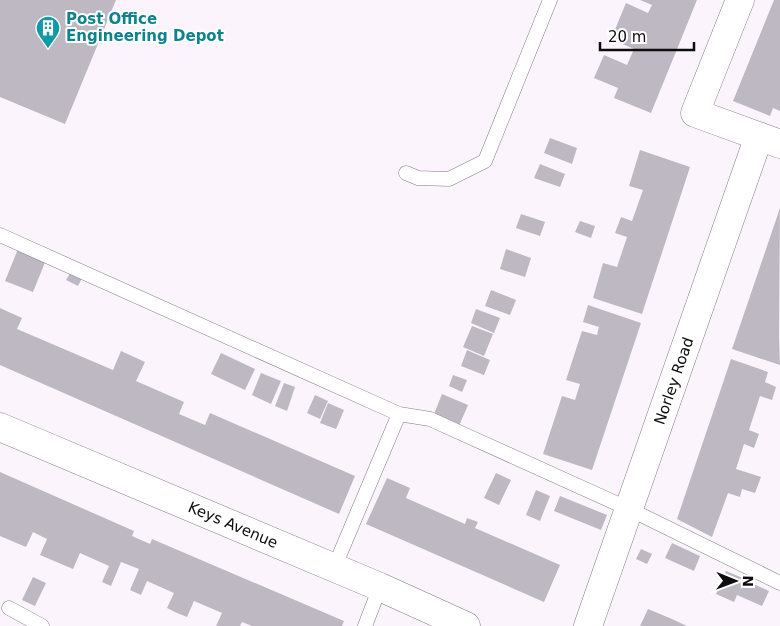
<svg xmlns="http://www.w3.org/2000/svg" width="780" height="626" viewBox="0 0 780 626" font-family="'DejaVu Sans',sans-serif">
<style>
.building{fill:#bdb8c2}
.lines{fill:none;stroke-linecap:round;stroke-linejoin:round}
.lane-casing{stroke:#837c84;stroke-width:15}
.street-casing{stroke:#837c84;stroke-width:29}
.lane{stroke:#fff;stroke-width:14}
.street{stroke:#fff;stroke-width:28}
.labels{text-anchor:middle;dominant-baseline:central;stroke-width:4;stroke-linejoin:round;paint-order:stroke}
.culture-label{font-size:15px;font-weight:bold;fill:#0d838f;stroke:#fff;text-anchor:start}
.street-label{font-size:15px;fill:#0e0c0f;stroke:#fff}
</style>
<rect width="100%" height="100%" fill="#fcf4fd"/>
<path class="building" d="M 0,0 L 116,0 L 65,124 L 0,97 Z
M 640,0 L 697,0 L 651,113 L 614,98 L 618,88 L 594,78 L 604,55 L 627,65 L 634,49 L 611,39 L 626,3 L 648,13 L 652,5 Z
M 774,0 L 780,0 L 780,111 L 773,108 L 770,116 L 733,101 Z
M 550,138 L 577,148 L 572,164 L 544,153 Z
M 640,150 L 690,167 L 642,314 L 593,298 L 603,263 L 617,267 L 627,237 L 615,233 L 621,217 L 632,221 L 643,190 L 629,186 Z
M 540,164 L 565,174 L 560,187 L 534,178 Z
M 780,208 L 779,337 L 780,365 L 732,349 Z
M 521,214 L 545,222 L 540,236 L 516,228 Z
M 580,221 L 595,226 L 591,238 L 575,232 Z
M 18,249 L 46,260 L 33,292 L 5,281 Z
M 506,249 L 531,258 L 525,277 L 500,269 Z
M 72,270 L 83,276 L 78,286 L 66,280 Z
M 491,290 L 516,300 L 510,315 L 485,306 Z
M 588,305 L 641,323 L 592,470 L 543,454 L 562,396 L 575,400 L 580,384 L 566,380 L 582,331 L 597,335 L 599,327 L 583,322 Z
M 0,308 L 22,318 L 17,329 L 113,370 L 121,351 L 145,362 L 136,381 L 184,402 L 179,414 L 205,425 L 210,413 L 355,476 L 339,514 L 0,365 Z
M 476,309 L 500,318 L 494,333 L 471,323 Z
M 472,326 L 493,334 L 484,356 L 463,347 Z
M 467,350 L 490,360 L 484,375 L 461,366 Z
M 221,353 L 255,369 L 245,390 L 211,374 Z
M 731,359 L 768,372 L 765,382 L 776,387 L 772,400 L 760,396 L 749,430 L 759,434 L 754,448 L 744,444 L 736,469 L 761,477 L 755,493 L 742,489 L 740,497 L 728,493 L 712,537 L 677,519 Z
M 261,373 L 281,381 L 271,404 L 252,395 Z
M 453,375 L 467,380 L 462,392 L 449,386 Z
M 284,383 L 295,387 L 287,411 L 275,406 Z
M 442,394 L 468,405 L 459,426 L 434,414 Z
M 315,395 L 328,401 L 320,419 L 307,413 Z
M 328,403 L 344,410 L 336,429 L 320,423 Z
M 0,472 L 134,531 L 132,536 L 150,544 L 152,539 L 344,621 L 342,626 L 252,626 L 242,622 L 240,626 L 216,626 L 222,613 L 194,601 L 187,617 L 177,613 L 167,608 L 174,593 L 147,581 L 141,595 L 130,590 L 139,569 L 121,562 L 111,586 L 102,582 L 109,566 L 80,553 L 73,569 L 40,555 L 47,539 L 33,532 L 26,547 L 0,536 Z
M 496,473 L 511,480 L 499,505 L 484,498 Z
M 387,478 L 410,488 L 406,498 L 465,524 L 467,518 L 478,522 L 475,528 L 560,565 L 544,602 L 366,524 Z
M 536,490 L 550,496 L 540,521 L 526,515 Z
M 560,496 L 607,515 L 601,530 L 554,511 Z
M 672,543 L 700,556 L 694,571 L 665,558 Z
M 641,549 L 652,554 L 647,564 L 636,559 Z
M 726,571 L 745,579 L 738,594 L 745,580 L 769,591 L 762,606 L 737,595 L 734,602 L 716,594 Z
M 33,577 L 46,583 L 35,606 L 22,600 Z
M 648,609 L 672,619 L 687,626 L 640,626 Z"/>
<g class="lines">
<defs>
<path id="lane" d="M 406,173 L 418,178 L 449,179 L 485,161 L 550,0
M 0,235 L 399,414 L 334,568
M 399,414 L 430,419 L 629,509 L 780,583
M 9,608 L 42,626
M 365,626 L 380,587"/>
<path id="street" d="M 740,0 L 695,113 L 780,144
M 0,427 L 380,587 L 466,626
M 588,626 L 759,136"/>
</defs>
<use href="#lane" class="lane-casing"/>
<use href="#street" class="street-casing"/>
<use href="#lane" class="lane"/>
<use href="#street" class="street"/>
</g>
<defs>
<symbol id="building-pin" viewBox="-11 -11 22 30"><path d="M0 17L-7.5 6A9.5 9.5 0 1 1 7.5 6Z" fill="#0f9aa8" stroke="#fff"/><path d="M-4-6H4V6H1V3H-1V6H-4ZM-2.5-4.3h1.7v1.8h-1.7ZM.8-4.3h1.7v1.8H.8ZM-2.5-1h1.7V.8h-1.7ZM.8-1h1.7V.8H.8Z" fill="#fff"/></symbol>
</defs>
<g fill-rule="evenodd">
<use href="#building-pin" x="34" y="14" width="28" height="38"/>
</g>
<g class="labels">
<g class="culture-label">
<text x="66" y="19">Post Office<tspan x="66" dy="17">Engineering Depot</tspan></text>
</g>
<g class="street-label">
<text transform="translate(674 381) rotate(-71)">Norley Road</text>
<text transform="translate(233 525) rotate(23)">Keys Avenue</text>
</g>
</g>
<g transform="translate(735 581) rotate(91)" stroke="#ffffff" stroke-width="4" paint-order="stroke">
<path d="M0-4L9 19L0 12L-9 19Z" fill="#0e0c0f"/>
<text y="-8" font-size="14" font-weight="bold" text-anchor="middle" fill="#0e0c0f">N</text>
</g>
<path d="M600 42v8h94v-8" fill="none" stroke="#0e0c0f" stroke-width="2.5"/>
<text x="608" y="42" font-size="15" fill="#0e0c0f" stroke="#ffffff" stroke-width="4" paint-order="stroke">20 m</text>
</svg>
